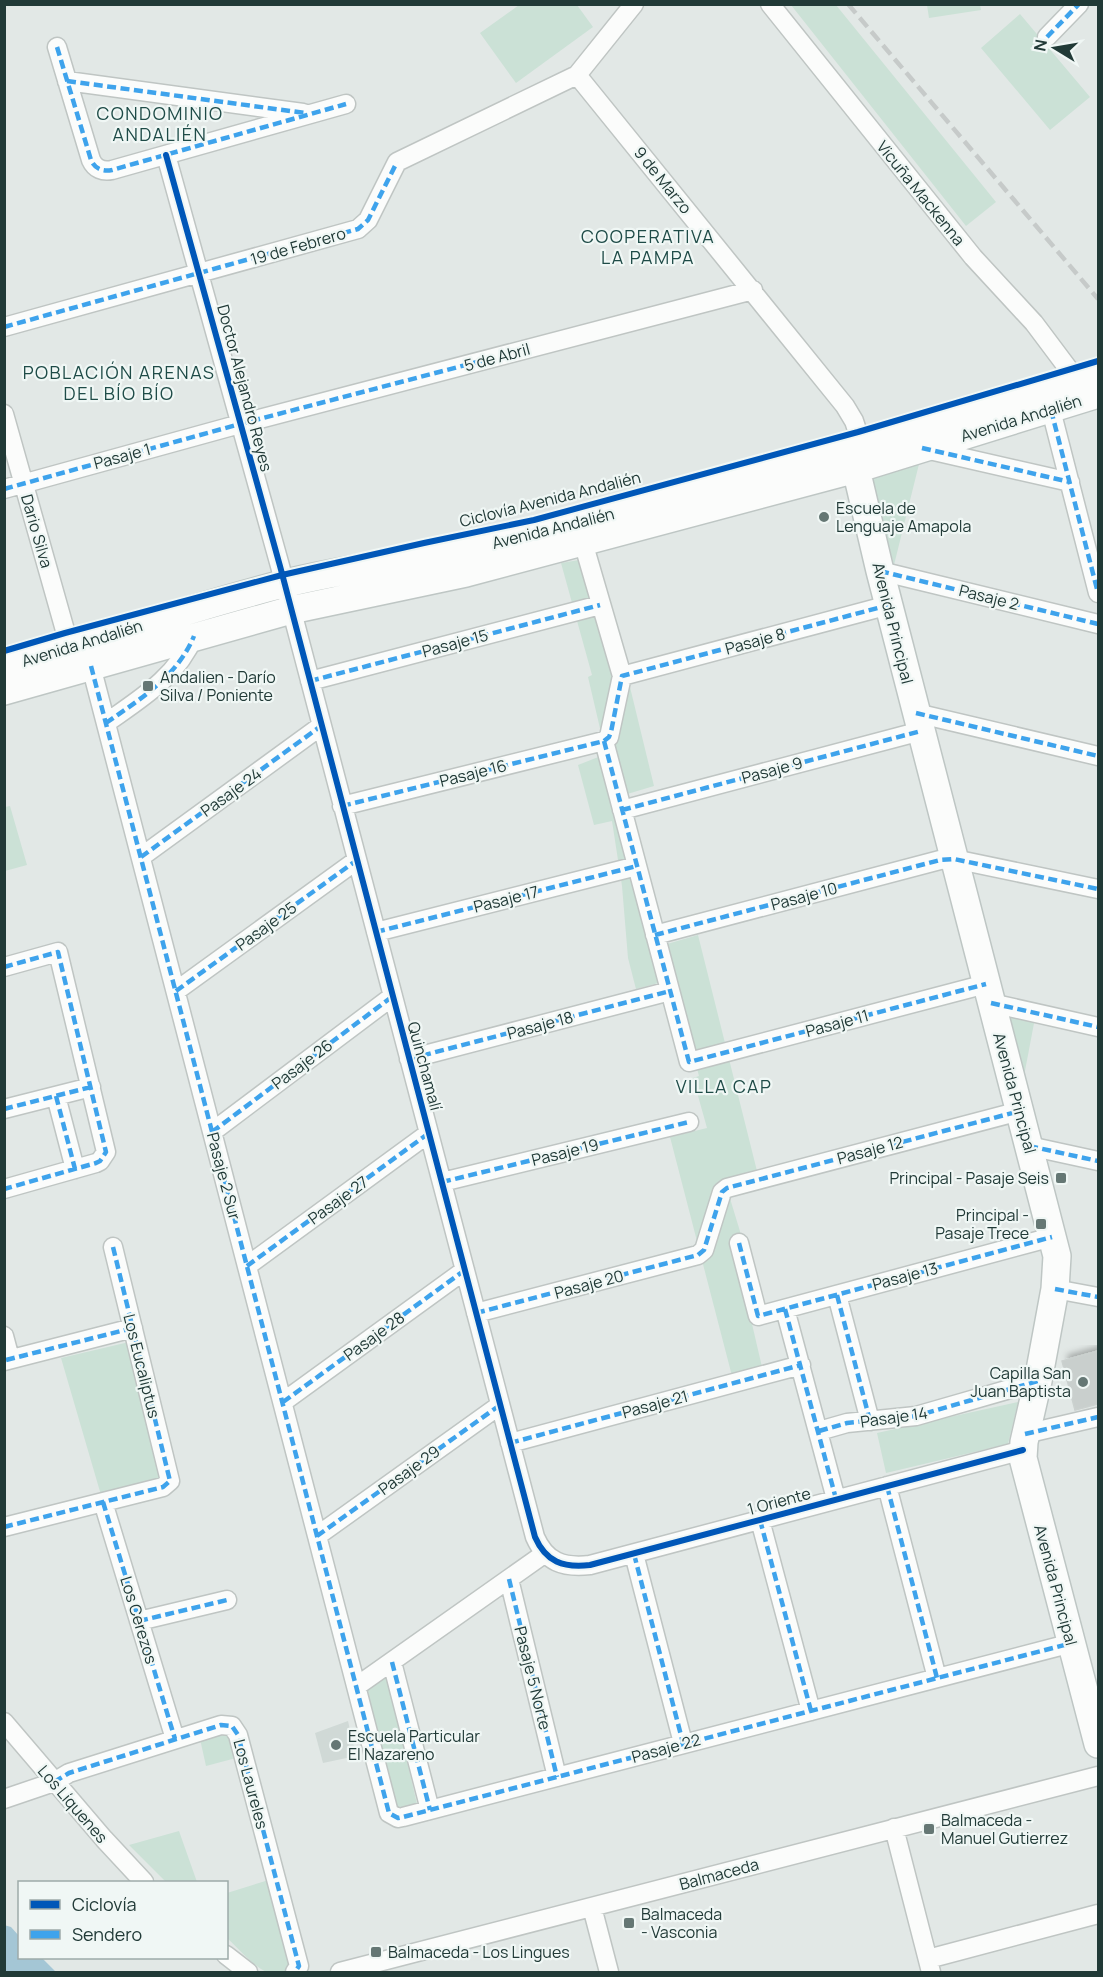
<svg xmlns="http://www.w3.org/2000/svg" width="1103" height="1977" viewBox="0 0 1103 1977" font-family="Manrope,sans-serif">
<style>
.built{fill:#d0d9d6}
.green{fill:#cbe1d6}
.water{fill:#a4c6d5}
.building{fill:#c9cfcd;stroke:#cbd1cf;stroke-width:1.5;filter:url(#shadow)}
.lines{fill:none;stroke-linecap:round;stroke-linejoin:round}
.street-casing{stroke:#bfc5c3;stroke-width:21}
.secondary-casing{stroke:#bec6c4;stroke-width:30}
.street{stroke:#fbfcfb;stroke-width:18}
.secondary{stroke:#fbfcfb;stroke-width:27}
.rail{stroke:#c6cac9;stroke-width:4.5;stroke-dasharray:12 6;stroke-linecap:butt}
.quiet{stroke:#3ea3ec;stroke-width:4.5;stroke-dasharray:9 4.5;stroke-linecap:butt}
.cycleway-casing{stroke:#f0f7f5;stroke-width:10}
.cycleway{stroke:#0057b8;stroke-width:6}
.poi-dot{fill:#657774;stroke:#f0f7f5;stroke-width:2}
.labels{text-anchor:middle;dominant-baseline:central;stroke-width:4.5;stroke-linejoin:round;paint-order:stroke}
.street-label{font-size:16px;fill:#213a37;stroke:#f0f7f5}
.poi-label{font-size:16px;fill:#213a37;stroke:#f0f7f5;text-anchor:start}
.neighbourhood-label{font-size:18px;letter-spacing:1.5px;fill:#1e4b47;stroke:#f0f7f5}
</style>
<defs>
<filter id="shadow"><feDropShadow dx="5.5" dy="-5.5" stdDeviation="3" flood-color="#0004"/></filter>
</defs>
<rect width="100%" height="100%" fill="#e2e8e6"/>
<path class="built" d="M 348,1721 L 356,1756 L 323,1763 L 315,1733 Z"/>
<path class="green" d="M 519,5 L 577,5 L 593,27 L 516,83 L 480,33 Z
M 791,5 L 836,5 L 996,202 L 966,226 Z
M 927,5 L 980,5 L 981,10 L 929,18 Z
M 1020,14 L 1090,97 L 1050,130 L 981,48 Z
M 921,456 L 894,565 L 870,473 Z
M 579,560 L 629,683 L 654,786 L 624,795 L 667,944 L 698,935 L 757,1171 L 725,1182 L 763,1307 L 749,1311 L 762,1367 L 732,1376 L 670,1137 L 707,1128 L 693,1078 L 699,1076 L 673,979 L 636,989 L 628,958 L 622,886 L 612,821 L 594,825 L 578,765 L 606,754 L 588,677 L 592,675 L 561,563 Z
M 10,806 L 27,865 L 5,871 L 5,807 Z
M 1009,1012 L 1035,1018 L 1024,1076 Z
M 129,1342 L 165,1479 L 101,1495 L 61,1358 Z
M 1018,1402 L 1008,1444 L 886,1473 L 877,1433 Z
M 387,1676 L 417,1804 L 401,1811 L 391,1805 L 364,1691 Z
M 230,1734 L 236,1758 L 206,1766 L 200,1739 Z
M 179,1831 L 197,1882 L 166,1882 L 129,1845 Z
M 272,1879 L 291,1970 C 284,1971 275,1975 267,1972 C 256,1969 236,1946 227,1938 L 227,1893 Z"/>
<path class="water" d="M 4,1925 L 11,1927 L 19,1936 L 20,1958 L 42,1958 L 56,1972 L 5,1972 Z"/>
<path class="building" d="M 1098,1351 L 1098,1404 L 1075,1410 L 1062,1361 Z"/>
<g class="lines">
<defs>
<path id="street" d="M 634,4 L 577,75 L 845,406 L 854,421 L 862,445
M 770,4 L 973,257 L 1034,323 L 1076,379
M 1047,37 L 1079,4
M 57,47 L 91,160 C 95,169 103,172 112,170 L 346,104
M 67,81 L 303,113
M 166,155 L 280,566 L 535,1537 C 546,1562 563,1568 590,1565 L 1023,1450
M 4,327 L 358,229 L 368,220 L 397,162 L 577,75
M 1051,410 L 1098,593
M 4,414 L 70,648
M 925,449 L 1070,482
M 4,489 L 240,424 L 753,290
M 880,571 L 1098,624
M 91,666 L 389,1813 L 398,1818 L 403,1817 L 1072,1643
M 622,676 L 889,605
M 310,681 L 600,605
M 916,713 L 1098,756
M 106,723 C 140,699 177,677 194,636
M 604,741 L 689,1062 L 986,984
M 342,806 L 604,741 L 609,737 L 622,676 L 583,542
M 622,810 L 921,731
M 141,857 L 321,726
M 376,932 L 637,866
M 655,935 L 940,860 L 954,859 L 1098,889
M 4,967 L 58,952 L 106,1152 L 100,1161 L 96,1163 L 4,1189
M 176,991 L 357,860
M 991,1003 L 1098,1027
M 409,1059 L 670,991
M 56,1096 L 75,1169
M 4,1109 L 91,1087
M 212,1132 L 393,996
M 1029,1146 L 1098,1161
M 442,1182 L 689,1122
M 739,1243 L 758,1316 L 1052,1237
M 247,1266 L 429,1133
M 1055,1289 L 1098,1297
M 837,1295 L 870,1421
M 785,1309 L 836,1499
M 476,1313 L 698,1255 L 704,1250 L 722,1192 L 727,1188 L 1020,1111
M 4,1336 L 8,1351 L 6,1360
M 4,1361 L 133,1328
M 283,1402 L 465,1270
M 819,1431 L 847,1423 L 916,1416 L 1038,1381
M 1025,1434 L 1098,1417
M 510,1443 L 801,1365
M 887,1486 L 937,1678
M 103,1502 L 175,1739
M 760,1520 L 811,1711
M 4,1527 L 163,1487 L 170,1481 L 113,1247
M 317,1536 L 500,1405
M 634,1554 L 683,1743
M 509,1579 L 557,1777
M 139,1621 L 227,1600
M 392,1662 L 430,1810
M 357,1686 L 544,1554
M 4,1722 L 104,1839 L 144,1882
M 4,1799 L 54,1782 L 69,1773 L 221,1725 L 232,1726 L 238,1735 L 299,1966 L 295,1972
M 894,1828 L 931,1972
M 592,1907 L 609,1972
M 226,1955 L 248,1972
M 928,1959 L 1098,1914
M 340,1972 L 1098,1776"/>
<path id="secondary" d="M 862,445 L 856,469 L 880,571 L 1057,1256 L 1055,1289 L 1038,1381 L 1024,1442 L 1023,1458 L 1098,1744
M 4,667 C 97,640 189,608 283,584 C 356,566 433,558 507,540 C 706,492 903,433 1098,372
M 4,691 L 291,610 L 466,573 L 856,469 L 1098,394"/>
</defs>
<use href="#street" class="street-casing"/>
<use href="#secondary" class="secondary-casing"/>
<use href="#street" class="street"/>
<use href="#secondary" class="secondary"/>
<path class="rail" d="M 848,4 L 1098,299"/>
<path class="quiet" d="M 1047,37 L 1079,4
M 57,47 L 91,160 C 95,169 103,172 112,170 L 346,104
M 67,81 L 305,113
M 4,327 L 358,229 L 368,220 L 397,162
M 1051,410 L 1098,593
M 922,448 L 1070,482
M 4,489 L 240,424 L 485,360
M 880,571 L 1098,624
M 91,666 L 389,1813 L 398,1818 L 403,1817 L 1072,1643
M 310,681 L 600,605
M 916,713 L 1098,756
M 106,723 C 140,699 177,677 194,636
M 604,741 L 689,1062 L 986,984
M 342,806 L 604,741 L 609,737 L 611,732 L 622,676 L 889,605
M 622,810 L 921,731
M 141,857 L 321,726
M 376,932 L 637,866
M 655,935 L 940,860 L 954,859 L 1098,889
M 4,967 L 58,952 L 106,1152 L 100,1161 L 96,1163 L 4,1189
M 176,991 L 357,860
M 991,1003 L 1098,1027
M 409,1059 L 670,991
M 56,1096 L 75,1169
M 4,1109 L 91,1087
M 212,1132 L 393,996
M 1029,1146 L 1098,1161
M 442,1182 L 689,1122
M 739,1243 L 758,1316 L 1052,1237
M 247,1266 L 429,1133
M 1055,1289 L 1098,1297
M 837,1295 L 870,1421
M 785,1309 L 836,1499
M 476,1313 L 698,1255 L 704,1250 L 722,1192 L 727,1188 L 1020,1111
M 6,1360 L 133,1328
M 283,1402 L 465,1270
M 819,1431 L 847,1423 L 916,1416 L 1038,1381
M 1025,1434 L 1098,1417
M 510,1443 L 801,1365
M 887,1486 L 937,1678
M 103,1502 L 175,1739
M 760,1520 L 811,1711
M 4,1527 L 163,1487 L 170,1481 L 113,1247
M 317,1536 L 500,1405
M 634,1554 L 683,1743
M 509,1579 L 557,1777
M 139,1621 L 227,1600
M 392,1662 L 430,1810
M 54,1782 L 69,1773 L 221,1725 L 232,1726 L 238,1735 L 299,1966 L 295,1972"/>
<defs>
<path id="cycleway" d="M 166,155 L 280,566 L 535,1537 C 546,1562 563,1568 590,1565 L 1023,1450
M 4,651 L 65,633 L 282,575 L 424,543 L 534,520 L 858,432 L 1098,361"/>
</defs>
<use href="#cycleway" class="cycleway-casing"/>
<use href="#cycleway" class="cycleway"/>
</g>
<g class="poi-dot">
<circle cx="824" cy="517" r="6"/>
<rect x="142" y="680" width="12" height="12" rx="3"/>
<rect x="1055" y="1172" width="12" height="12" rx="3"/>
<rect x="1035" y="1218" width="12" height="12" rx="3"/>
<circle cx="1083" cy="1382" r="6"/>
<circle cx="336" cy="1745" r="6"/>
<rect x="923" y="1823" width="12" height="12" rx="3"/>
<rect x="623" y="1917" width="12" height="12" rx="3"/>
<rect x="370" y="1946" width="12" height="12" rx="3"/>
</g>
<g class="labels">
<g class="street-label">
<text transform="translate(663 180) rotate(51)">9 de Marzo</text>
<text transform="translate(921 193) rotate(51)">Vicuña Mackenna</text>
<text transform="translate(298 246) rotate(-16)">19 de Febrero</text>
<text transform="translate(497 357) rotate(-15)">5 de Abril</text>
<text transform="translate(245 388) rotate(75)">Doctor Alejandro Reyes</text>
<text transform="translate(1021 418) rotate(-17)">Avenida Andalién</text>
<text transform="translate(122 456) rotate(-15)">Pasaje 1</text>
<text transform="translate(550 499) rotate(-14)">Ciclovía Avenida Andalién</text>
<text transform="translate(553 528) rotate(-14)">Avenida Andalién</text>
<text transform="translate(37 531) rotate(74)">Dario Silva</text>
<text transform="translate(989 597) rotate(14)">Pasaje 2</text>
<text transform="translate(893 623) rotate(76)">Avenida Principal</text>
<text transform="translate(755 641) rotate(-15)">Pasaje 8</text>
<text transform="translate(82 643) rotate(-17)">Avenida Andalién</text>
<text transform="translate(455 643) rotate(-15)">Pasaje 15</text>
<text transform="translate(772 770) rotate(-15)">Pasaje 9</text>
<text transform="translate(473 773) rotate(-14)">Pasaje 16</text>
<text transform="translate(231 792) rotate(-36)">Pasaje 24</text>
<text transform="translate(804 896) rotate(-15)">Pasaje 10</text>
<text transform="translate(506 899) rotate(-14)">Pasaje 17</text>
<text transform="translate(266 926) rotate(-36)">Pasaje 25</text>
<text transform="translate(837 1023) rotate(-15)">Pasaje 11</text>
<text transform="translate(540 1025) rotate(-15)">Pasaje 18</text>
<text transform="translate(302 1064) rotate(-37)">Pasaje 26</text>
<text transform="translate(425 1066) rotate(75)">Quinchamalí</text>
<text transform="translate(1015 1093) rotate(75)">Avenida Principal</text>
<text transform="translate(870 1150) rotate(-15)">Pasaje 12</text>
<text transform="translate(565 1152) rotate(-14)">Pasaje 19</text>
<text transform="translate(224 1176) rotate(75)">Pasaje 2 Sur</text>
<text transform="translate(338 1200) rotate(-36)">Pasaje 27</text>
<text transform="translate(905 1276) rotate(-15)">Pasaje 13</text>
<text transform="translate(589 1284) rotate(-15)">Pasaje 20</text>
<text transform="translate(374 1336) rotate(-36)">Pasaje 28</text>
<text transform="translate(142 1366) rotate(76)">Los Eucaliptus</text>
<text transform="translate(655 1404) rotate(-15)">Pasaje 21</text>
<text transform="translate(894 1417) rotate(-8)">Pasaje 14</text>
<text transform="translate(409 1470) rotate(-36)">Pasaje 29</text>
<text transform="translate(779 1501) rotate(-15)">1 Oriente</text>
<text transform="translate(1056 1585) rotate(75)">Avenida Principal</text>
<text transform="translate(139 1620) rotate(73)">Los Cerezos</text>
<text transform="translate(533 1678) rotate(76)">Pasaje 5 Norte</text>
<text transform="translate(666 1748) rotate(-15)">Pasaje 22</text>
<text transform="translate(251 1784) rotate(75)">Los Laureles</text>
<text transform="translate(73 1804) rotate(49)">Los Líquenes</text>
<text transform="translate(719 1874) rotate(-15)">Balmaceda</text>
</g>
<g class="poi-label">
<text x="836" y="508">Escuela de<tspan x="836" dy="18">Lenguaje Amapola</tspan></text>
<text x="160" y="677">Andalien - Darío<tspan x="160" dy="18">Silva / Poniente</tspan></text>
<text x="1049" y="1178" text-anchor="end">Principal - Pasaje Seis</text>
<text x="1029" y="1215" text-anchor="end">Principal -<tspan x="1029" dy="18">Pasaje Trece</tspan></text>
<text x="1071" y="1373" text-anchor="end">Capilla San<tspan x="1071" dy="18">Juan Baptista</tspan></text>
<text x="348" y="1736">Escuela Particular<tspan x="348" dy="18">El Nazareno</tspan></text>
<text x="941" y="1820">Balmaceda -<tspan x="941" dy="18">Manuel Gutierrez</tspan></text>
<text x="641" y="1914">Balmaceda<tspan x="641" dy="18">- Vasconia</tspan></text>
<text x="388" y="1952">Balmaceda - Los Lingues</text>
</g>
<g class="neighbourhood-label">
<text x="160" y="113">CONDOMINIO<tspan x="160" dy="21">ANDALIÉN</tspan></text>
<text x="648" y="236">COOPERATIVA<tspan x="648" dy="21">LA PAMPA</tspan></text>
<text x="119" y="372">POBLACIÓN ARENAS<tspan x="119" dy="21">DEL BÍO BÍO</tspan></text>
<text x="724" y="1086">VILLA CAP</text>
</g>
</g>
<rect width="1103" height="1977" fill="none" stroke="#213a37" stroke-width="12"/>
<rect x="18" y="1881" width="210" height="78" fill="#f0f7f5" stroke="#9daba9" stroke-width="1.5"/>
<rect x="30" y="1900" width="30" height="9" fill="#0057b8" stroke="#9daba9" stroke-width="1.5"/>
<text x="72" y="1911" font-size="18" fill="#213a37">Ciclovía</text>
<rect x="30" y="1930" width="30" height="9" fill="#3ea3ec" stroke="#9daba9" stroke-width="1.5"/>
<text x="72" y="1941" font-size="18" fill="#213a37">Sendero</text>
<g transform="translate(1055 48) rotate(281)" stroke="#f0f7f5" stroke-width="4.5" paint-order="stroke">
<path d="M0-4.5L10 22L0 15L-10 22Z" fill="#213a37"/>
<text y="-9" font-size="16" font-weight="bold" text-anchor="middle" fill="#213a37">N</text>
</g>
</svg>
